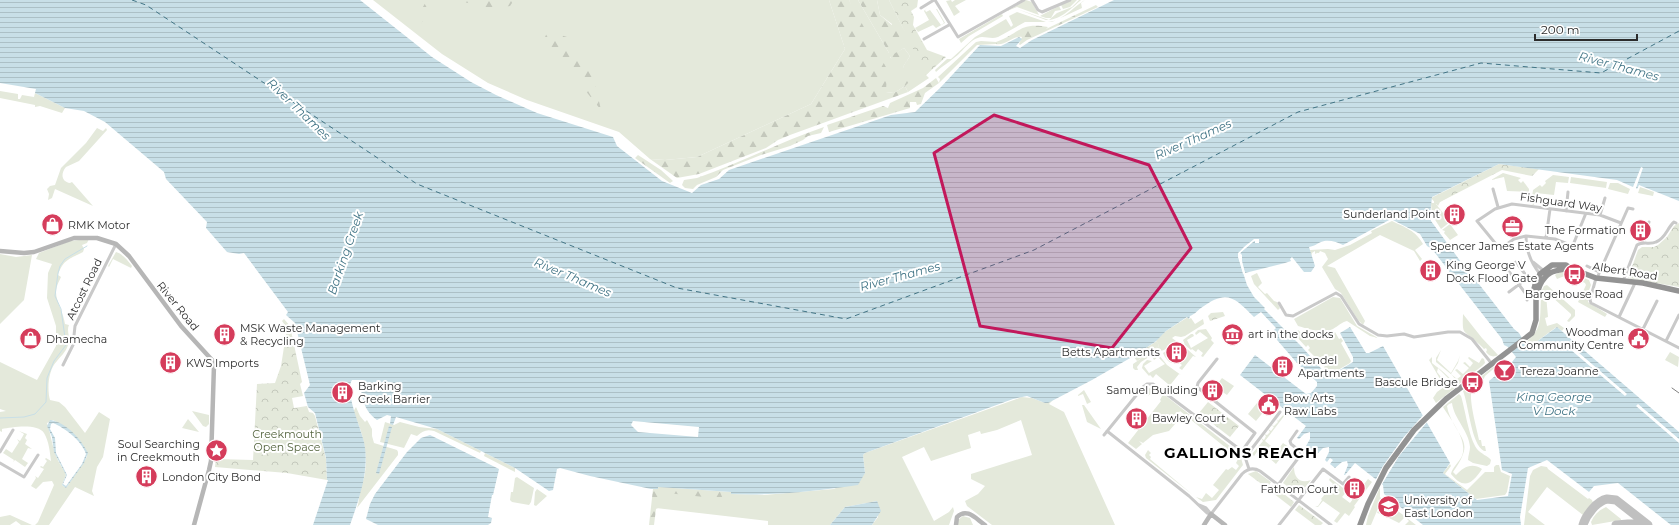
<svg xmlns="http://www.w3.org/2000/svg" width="1679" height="525" viewBox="0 0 1679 525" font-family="Montserrat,sans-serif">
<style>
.green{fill:#e4e9db;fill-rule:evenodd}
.forest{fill:url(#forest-firs)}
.park{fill:url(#park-crowns)}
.water{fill:url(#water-rules);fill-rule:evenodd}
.pier{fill:#fff}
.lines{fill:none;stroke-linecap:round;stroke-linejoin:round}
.stream{stroke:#c8dfe7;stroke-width:1}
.ferry{stroke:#427586;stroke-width:1;stroke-dasharray:5 4;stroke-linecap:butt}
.taxiway{stroke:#c0c0c0;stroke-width:9}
.street{stroke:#c9c9c9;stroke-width:3}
.secondary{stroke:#b6b6b6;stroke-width:4.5}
.highway{stroke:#939393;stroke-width:5.5}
.tram{stroke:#818181;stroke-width:1}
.marked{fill:#c2185b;fill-opacity:0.2;stroke:#c2185b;stroke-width:3;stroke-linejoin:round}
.labels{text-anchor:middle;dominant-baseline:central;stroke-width:4;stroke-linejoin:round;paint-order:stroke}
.street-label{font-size:11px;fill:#2c2c2c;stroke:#fff}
.poi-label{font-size:11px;fill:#2c2c2c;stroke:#fff;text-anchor:start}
.park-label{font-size:11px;fill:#54643e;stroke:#fff}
.water-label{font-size:12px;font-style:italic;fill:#427586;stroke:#fff}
.district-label{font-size:15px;font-weight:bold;letter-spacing:1px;fill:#000;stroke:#fff}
</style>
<defs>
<pattern id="forest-firs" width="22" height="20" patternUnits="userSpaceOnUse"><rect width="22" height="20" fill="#e4e9db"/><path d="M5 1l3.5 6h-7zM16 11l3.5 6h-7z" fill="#c4c8bc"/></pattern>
<pattern id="park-crowns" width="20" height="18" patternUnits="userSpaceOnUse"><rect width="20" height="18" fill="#e4e9db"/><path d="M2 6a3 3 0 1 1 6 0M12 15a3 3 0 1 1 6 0" fill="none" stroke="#c4c8bc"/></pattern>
<pattern id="water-rules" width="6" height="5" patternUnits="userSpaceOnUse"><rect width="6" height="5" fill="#c8dfe7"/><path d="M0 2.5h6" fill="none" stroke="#acc0c6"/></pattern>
</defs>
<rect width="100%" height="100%" fill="#fff"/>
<path class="green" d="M 373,0 L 829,0 L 845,49 L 811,104 L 697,157 L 665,160 L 650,159 L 619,132 L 527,100 L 488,83 L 442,54 Z
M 849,0 L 858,0 L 889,53 L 892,24 L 880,15 L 877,0 L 889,0 L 902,26 L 929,72 L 926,75 L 929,78 L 908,92 L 905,86 L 894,93 L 886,92 ZM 904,48 L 910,56 L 903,67 L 905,71 L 890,57 Z
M 951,0 L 952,2 L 955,0 L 966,0 L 955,6 L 960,12 L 954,16 L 946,1 Z
M 1026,0 L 1032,2 L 1039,15 L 1017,7 L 1007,11 Z
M 1072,0 L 1077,0 L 1070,7 L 1063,9 L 1061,5 Z
M 1079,0 L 1081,0 C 1072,8 1059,21 1046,20 L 1017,9 L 1049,20 L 1057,13 L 1072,7 Z
M 1085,0 L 1081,3 L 1082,8 L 1052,22 L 1025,22 L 998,37 C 992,39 988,37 982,37 C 970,38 963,52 954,58 C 948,63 942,66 936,72 L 935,70 L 947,59 L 951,59 L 975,37 L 1006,19 L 1011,27 L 1013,25 L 1009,16 L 1017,12 L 1046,22 C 1061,23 1073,7 1085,0 Z
M 928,6 L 925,10 L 926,12 L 930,10 L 941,25 L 944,23 L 936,9 L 937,9 L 945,23 L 936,28 L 933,25 L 918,32 L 915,28 L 929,20 L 924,11 Z
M 1059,6 L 1061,10 L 1055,11 L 1051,18 L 1046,18 L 1040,16 Z
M 1002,14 L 1003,16 L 969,36 L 961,43 L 959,39 Z
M 981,41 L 996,42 L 996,44 L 977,45 L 939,83 L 940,79 L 938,77 L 976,42 Z
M 0,91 L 18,94 L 18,99 L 20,99 L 22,95 L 34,97 L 35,93 L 65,108 L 62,113 L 40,106 L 35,107 L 35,105 L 0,98 Z
M 97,128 L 103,131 L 106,128 L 107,130 L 79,161 L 66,167 C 60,174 62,182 70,183 L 72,182 L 93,206 L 55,189 L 52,198 L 48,200 L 49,194 L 47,189 L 50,186 L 55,185 L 61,168 L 86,143 Z
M 1501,168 L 1436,204 L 1450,222 L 1441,229 L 1432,215 L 1431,203 L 1434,203 L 1434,198 Z
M 1503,173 L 1521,178 L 1518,180 L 1521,183 L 1523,181 L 1529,189 L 1529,192 L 1507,191 L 1504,177 L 1491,180 Z
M 1553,175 L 1569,177 L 1568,183 L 1556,182 L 1554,195 L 1536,193 L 1534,205 L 1531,204 L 1533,190 L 1540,185 L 1542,187 L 1546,183 L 1545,181 Z
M 1571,177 L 1607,182 L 1606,188 L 1570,183 Z
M 697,178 L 697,185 L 693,189 L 685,188 L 682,185 L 684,180 Z
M 1610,183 L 1618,183 L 1630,189 L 1628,194 L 1608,189 Z
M 1640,187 L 1654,192 L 1653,196 L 1638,193 Z
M 1392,221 C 1406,228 1415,230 1423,244 L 1415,250 L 1422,259 L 1420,261 L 1414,251 L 1380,235 L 1327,266 L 1335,268 L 1365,321 L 1363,325 L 1358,320 L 1341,293 L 1335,289 L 1322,267 L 1328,259 L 1325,253 L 1320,251 L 1319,253 L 1317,253 L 1315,254 L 1315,251 L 1312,253 L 1311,256 L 1310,250 L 1328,249 L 1335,250 L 1350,245 L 1372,233 L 1371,231 Z
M 1450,224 L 1458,235 L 1450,240 L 1444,233 L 1445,231 L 1442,230 Z
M 89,239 L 87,243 L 82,245 L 84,249 L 83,252 C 69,259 63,260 58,275 L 61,277 C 59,282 56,286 56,292 C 56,302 64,314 65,324 L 69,325 C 66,331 71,338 68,345 C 66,352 60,357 57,361 C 48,370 47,389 50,400 L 59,402 L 65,407 L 85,433 L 99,412 L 110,419 L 103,457 L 97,467 L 92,491 L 94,496 L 75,487 L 49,525 L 35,525 L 38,522 L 54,485 L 52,481 L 43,482 L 36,489 L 31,486 L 36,478 L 35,476 L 38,478 L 44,469 L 40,467 L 41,466 L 43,467 L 47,461 L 45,459 L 46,458 L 51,461 C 50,453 49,441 44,433 C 38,423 12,427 2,429 L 2,432 L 0,431 L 0,412 L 6,411 L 0,409 L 0,362 L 37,380 L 56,346 L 56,326 L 47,298 L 48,273 L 52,264 L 36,259 L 39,253 L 70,241 ZM 53,420 C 68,430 84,438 87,457 L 66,488 L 62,485 L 66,475 C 64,469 59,464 57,458 C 52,446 51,435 47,423 Z
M 116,252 C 123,254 127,260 132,266 L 131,268 L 113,259 L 109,267 L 108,266 Z
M 0,254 L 16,257 L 32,255 L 24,300 L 0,324 Z
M 1560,272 L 1569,272 L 1589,280 L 1591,285 L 1588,293 L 1588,302 L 1607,314 L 1605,317 L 1578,302 L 1586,285 L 1585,283 L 1567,275 L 1557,279 L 1555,275 Z
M 1257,273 L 1262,283 L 1258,287 L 1265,294 L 1267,293 L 1274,301 L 1277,302 L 1280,308 L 1278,310 L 1254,284 L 1251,276 Z
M 1547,285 L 1575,310 L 1575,316 L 1569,322 L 1567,321 L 1571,316 L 1571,314 L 1551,296 L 1546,295 L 1548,317 L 1545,318 L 1547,326 L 1557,323 L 1564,328 L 1562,331 L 1557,327 L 1555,328 L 1528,348 L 1525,343 C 1546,327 1538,314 1542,290 L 1544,286 Z
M 1333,297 L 1340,298 L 1357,326 L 1378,338 L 1370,336 L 1347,321 C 1342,322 1338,326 1333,329 C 1322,334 1309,329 1298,326 L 1294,319 Z
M 1463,314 L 1482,338 L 1498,355 C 1493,358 1489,356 1486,352 L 1487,350 L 1486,348 L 1484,349 C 1479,343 1467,335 1464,331 C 1462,327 1463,318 1463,314 Z
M 1188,317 L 1189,319 L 1191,318 L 1195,324 L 1203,319 L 1204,324 L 1185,336 L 1181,337 L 1175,336 L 1172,338 L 1176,341 L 1164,350 L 1155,353 L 1154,349 L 1159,346 L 1156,340 L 1166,331 Z
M 1206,329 L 1212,338 L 1211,340 L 1214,343 L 1203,357 L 1201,356 L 1203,353 L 1198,349 L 1196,352 L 1192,349 L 1191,350 L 1185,345 L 1183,340 L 1191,334 L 1193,334 L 1194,336 L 1187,340 L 1191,348 L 1208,338 L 1200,332 L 1196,335 L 1195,333 L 1198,330 Z
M 1298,330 L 1305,336 L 1309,332 L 1319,335 L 1335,332 L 1339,339 L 1341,338 L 1343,341 L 1341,343 L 1351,361 L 1350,363 L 1333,373 L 1329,372 L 1324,367 L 1326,365 L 1323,363 L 1322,364 L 1308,350 L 1310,348 L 1308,345 L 1306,347 L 1295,335 Z
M 1179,342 L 1196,357 L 1193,356 L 1182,370 L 1179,368 L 1182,365 L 1176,360 L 1173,363 C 1169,363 1165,358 1163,353 L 1172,347 L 1165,353 L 1171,361 L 1187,351 L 1180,345 L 1175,347 L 1174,346 Z
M 1441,350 L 1437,360 L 1451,373 L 1458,361 L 1460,355 L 1458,363 L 1451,374 L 1457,379 L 1461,376 L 1455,370 L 1457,369 L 1463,374 L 1469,368 L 1463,363 L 1465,362 L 1470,367 L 1473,363 L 1468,358 L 1469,357 L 1479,363 L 1482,358 L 1484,359 L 1485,363 L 1482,366 L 1459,384 L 1452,375 L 1436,362 L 1436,358 Z
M 1670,352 L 1679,357 L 1678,367 L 1665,360 Z
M 1149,353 L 1152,355 L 1141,362 L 1137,367 L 1138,370 L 1135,370 L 1133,368 L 1133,364 Z
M 1159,355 L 1167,365 L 1181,375 L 1179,374 L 1167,389 L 1166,388 L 1168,384 L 1156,374 L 1153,378 L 1150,375 L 1149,376 L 1142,368 L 1143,364 L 1147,360 L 1152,361 L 1144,366 L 1149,373 L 1165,364 L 1158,357 L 1154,360 L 1153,358 Z
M 1432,357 L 1432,363 C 1442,371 1450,376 1456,387 L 1436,403 L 1433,398 L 1437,392 L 1444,387 L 1442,381 L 1447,384 L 1451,381 L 1438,368 L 1437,372 L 1441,377 L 1440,379 L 1429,360 Z
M 1503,359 L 1504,360 L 1485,376 C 1483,383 1475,384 1472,390 C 1468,399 1477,429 1479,440 L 1481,440 L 1482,446 L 1485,446 L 1486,451 L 1484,451 C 1471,444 1469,406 1463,391 Z
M 1222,378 L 1234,386 L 1227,395 L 1215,387 Z
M 1147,388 L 1157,389 L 1236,451 L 1241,458 L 1243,465 L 1216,500 L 1203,502 L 1196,497 L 1202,499 L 1206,493 L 1212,498 L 1219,490 L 1213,485 L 1226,469 L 1228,470 L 1232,467 L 1236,470 L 1239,466 L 1236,463 L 1239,457 L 1238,454 L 1231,452 L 1180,411 L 1178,414 L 1181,417 L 1169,431 L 1153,435 L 1143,443 L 1139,441 L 1142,444 L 1136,449 L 1128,443 L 1161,401 L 1160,400 L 1162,396 L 1154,391 L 1148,396 L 1146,394 L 1148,393 L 1146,390 Z
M 1084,390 L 1091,402 L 1087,404 L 1083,394 L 1078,396 L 1078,395 Z
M 1459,394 L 1461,396 C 1465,409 1469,438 1477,449 C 1481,454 1488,456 1491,460 L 1490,464 L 1487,466 L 1473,463 L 1468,460 C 1468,456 1470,451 1470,447 C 1469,431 1454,419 1452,403 L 1449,404 L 1447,406 L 1448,411 C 1459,442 1476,439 1453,472 L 1456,475 C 1463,467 1472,462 1482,469 C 1472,484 1464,490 1451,474 C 1452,468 1459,462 1462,456 C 1468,440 1451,420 1443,407 Z
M 1022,397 L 1032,398 L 1045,403 L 1053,400 L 1049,404 L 1064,412 L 1115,525 L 992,525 L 967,506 L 965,501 L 978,494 L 985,486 L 971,479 L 971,474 L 1032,455 L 1021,420 L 997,430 L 981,434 L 980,431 L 968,435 L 971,448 L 931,461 L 924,447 L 902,457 L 934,521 L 949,512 L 953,507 L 954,511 L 949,525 L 872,525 L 878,517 L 877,501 L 845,507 L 830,525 L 768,525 L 768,521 L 656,508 L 658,487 L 731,492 L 731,494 L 764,495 L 834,489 L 865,473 L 863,455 L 865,453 Z
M 1257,403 L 1265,410 L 1256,421 L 1248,414 Z
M 1082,405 L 1084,405 L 1101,429 L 1087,422 Z
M 356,407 L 360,416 L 365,422 L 367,420 L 372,429 L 372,436 L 374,443 L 397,450 L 398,452 L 398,455 L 357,508 C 359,503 359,496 360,490 C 360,486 363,482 364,478 C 369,455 363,432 353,412 Z
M 192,411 L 209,415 L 209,424 L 206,427 L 203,426 Z
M 1284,414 L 1285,415 L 1265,441 L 1277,451 L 1283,443 L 1289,447 L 1276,464 L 1259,449 L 1254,456 L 1252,454 L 1263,441 L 1261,438 L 1264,440 L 1266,436 L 1264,434 L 1267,435 L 1270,432 L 1268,429 L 1271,431 L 1274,427 L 1271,425 L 1274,426 L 1278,422 L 1276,419 L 1278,421 Z
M 188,419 L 199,432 L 182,428 Z
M 385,422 L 394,425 L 400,422 L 419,427 L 437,429 L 481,451 L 480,453 L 434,431 C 426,429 423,431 417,436 L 411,434 L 404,448 L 380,442 Z
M 19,431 L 27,434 L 25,438 L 27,440 L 25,444 L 32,449 L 28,448 L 22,459 L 28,463 L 25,467 L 15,460 L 13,462 L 14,460 L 3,453 L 6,449 L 12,453 L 19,442 L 17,439 L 20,441 L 24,434 Z
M 1148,450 L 1151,453 L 1149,455 L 1151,457 L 1150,459 L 1193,495 L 1146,458 L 1145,455 Z
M 485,453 L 515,468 L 515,472 L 484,456 Z
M 1450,464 L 1451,466 L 1445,474 L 1467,490 L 1485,472 L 1494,472 L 1494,467 L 1496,465 L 1499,465 L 1501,472 L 1510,476 L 1507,492 L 1505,495 L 1476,499 L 1443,473 Z
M 1541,466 L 1547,467 L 1548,469 L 1588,499 L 1589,498 L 1592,500 L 1593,503 L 1583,515 L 1547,487 L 1528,512 L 1545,525 L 1524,525 L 1530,476 L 1533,470 Z
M 517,477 L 534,488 L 531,502 L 529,505 L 512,502 L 510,500 L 511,492 L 513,492 L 515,478 Z
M 1330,478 L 1347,491 L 1342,497 L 1350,503 L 1368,479 L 1372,482 L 1354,506 L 1355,507 L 1349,516 L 1345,513 L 1337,523 L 1334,521 L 1340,513 L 1323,501 L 1318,507 L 1315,506 L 1318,506 L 1322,500 L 1321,499 L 1333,484 L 1329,480 Z
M 1380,487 L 1380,497 L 1382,499 L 1371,525 L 1366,525 L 1368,516 Z
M 537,489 L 547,496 L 536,506 L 534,505 L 535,492 Z
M 1383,501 L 1385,501 L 1416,525 L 1405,525 L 1409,521 L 1405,517 L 1399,523 L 1387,517 L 1390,510 L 1386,507 L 1381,514 L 1377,513 Z
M 1606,507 L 1621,519 L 1621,520 L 1592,525 L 1591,522 C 1594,515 1599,510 1606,507 Z
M 10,515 L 32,525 L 21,525 L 16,521 L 10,525 L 0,525 L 0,517 Z
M 963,516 L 970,518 L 973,525 L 958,525 L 958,520 Z"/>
<path class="forest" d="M 427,0 L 440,0 L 418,27 L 413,24 Z
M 453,0 L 492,0 L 499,8 L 495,13 L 473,4 Z
M 497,0 L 514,0 L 510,6 L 504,7 Z
M 829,0 L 849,0 L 887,69 L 886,92 L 894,93 L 905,86 L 890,56 L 904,48 L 910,56 L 903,67 L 914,77 L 905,86 L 908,92 L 790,135 L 778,140 L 766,148 L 699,174 L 677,178 L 650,159 L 665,160 L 697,157 L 811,104 L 845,49 Z
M 858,0 L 877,0 L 880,15 L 899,31 L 900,44 L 889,53 Z
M 1096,5 L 1098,7 L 1027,40 L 1020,45 L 1019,44 L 1022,37 C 1013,35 1006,46 996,44 L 996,42 C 1020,34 1018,22 1048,27 L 1046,29 Z
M 548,31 L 567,37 L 566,46 L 591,65 L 601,110 L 544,39 Z
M 936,78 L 939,83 L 925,93 L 921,104 L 917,105 L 916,102 L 910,102 L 910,108 L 829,132 L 827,125 L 883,106 L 888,108 L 890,103 L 923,88 Z
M 824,127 L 821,133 L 808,136 L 803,140 L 790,146 L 761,155 L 723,170 L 716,177 L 697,185 L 697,178 C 740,163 780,142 824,127 Z
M 638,155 L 661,170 L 673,181 L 670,183 L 635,158 Z
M 658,487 L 720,492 L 723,499 L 667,493 L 661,493 L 658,508 L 656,509 L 654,525 L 649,525 L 653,489 L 657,489 Z"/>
<path class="park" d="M 889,0 L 918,0 L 917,7 L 911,11 L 914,17 L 913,25 L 927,50 L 946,57 L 926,75 Z
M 1499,164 L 1539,169 L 1532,176 L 1502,170 L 1440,202 L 1438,206 L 1431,198 Z
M 1679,223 L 1679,287 L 1628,278 L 1638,250 L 1642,247 L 1654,247 L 1658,245 L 1667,237 L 1674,226 Z
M 1223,312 L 1225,316 L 1210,321 L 1208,316 L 1211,313 Z
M 284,319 L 290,326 L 302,382 L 300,384 L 303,396 L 292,398 L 294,408 L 307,406 L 309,412 L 313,413 L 315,416 L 326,459 L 327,480 L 287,473 L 215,467 L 216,459 L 253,460 L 257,384 L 275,383 L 281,366 L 287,328 L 282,321 Z
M 1157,341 L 1159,346 L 1137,361 L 1133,356 Z
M 1208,402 L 1239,426 L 1230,437 L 1199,413 Z
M 1294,467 C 1294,478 1300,484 1311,480 L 1299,495 L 1283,483 Z
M 1256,471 L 1271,482 L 1267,488 L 1248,474 Z
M 1273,485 L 1294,502 L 1291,507 L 1269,490 Z
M 1299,505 L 1323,523 L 1321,525 L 1315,525 L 1295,510 Z"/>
<path class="water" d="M 0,0 L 360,0 L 432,57 L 471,82 L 496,95 L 537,113 L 613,137 L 617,146 L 662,181 L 692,193 L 701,185 L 719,179 L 729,170 L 891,115 L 915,112 L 941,87 L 980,45 L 1001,46 L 1019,37 L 1022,39 L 1016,46 L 1020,48 L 1032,40 L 1114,0 L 1679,0 L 1679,201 L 1639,185 L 1637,189 L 1636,188 L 1643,168 L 1641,167 L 1633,187 L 1617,180 L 1499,164 L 1432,197 L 1430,215 L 1431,221 L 1461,262 L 1466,265 L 1468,270 L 1514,329 L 1519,333 L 1528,348 L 1557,327 L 1679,432 L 1679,525 L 1671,525 L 1618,483 L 1594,486 L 1589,492 L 1547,460 L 1528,468 L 1520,517 L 1521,525 L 1423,525 L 1384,494 L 1383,485 L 1355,463 L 1345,475 L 1344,475 L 1348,465 L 1347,461 L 1342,462 L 1335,468 L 1330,464 L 1333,460 L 1330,458 L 1327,462 L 1325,460 L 1329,452 L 1329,447 L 1323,448 L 1317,454 L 1306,446 L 1310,439 L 1310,432 L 1304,434 L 1299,439 L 1297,438 L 1306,426 L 1240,375 L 1255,355 L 1306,394 L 1311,393 L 1317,386 L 1317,382 L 1297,363 L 1271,333 L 1276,328 L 1261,312 L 1254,317 C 1234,297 1227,289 1201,308 C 1197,311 1195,314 1190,316 L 1189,319 L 1187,317 L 1166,331 L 1155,342 L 1132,357 L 1092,380 L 1048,403 L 1045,403 L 1027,396 L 1013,399 L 865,453 L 863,455 L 865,473 L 858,485 C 816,491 774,496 731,494 L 731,492 L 658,487 L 658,489 L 651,489 L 590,476 L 560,468 L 557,469 L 553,490 L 549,491 L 515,468 L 437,429 L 396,417 L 393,425 L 390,424 L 391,416 L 387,415 L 377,420 C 362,409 363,397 359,380 L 352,380 C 344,391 361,428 364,442 C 370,470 359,499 350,525 L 313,525 L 328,480 L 327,480 L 326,458 L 315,413 L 308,407 L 304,393 L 310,385 L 295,323 L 286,315 L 288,312 L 244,253 L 239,254 L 227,252 L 206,228 L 207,222 L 166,179 L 164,172 L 105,122 L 84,111 L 65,108 L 35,93 L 36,89 L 0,83 ZM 1391,219 L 1420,234 L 1427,246 L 1432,249 L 1449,271 L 1451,276 L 1455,279 L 1502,339 L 1504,345 L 1508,347 L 1516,357 L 1512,362 L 1489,381 L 1502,470 L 1512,474 L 1508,496 L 1477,500 L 1443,473 L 1450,463 L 1383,346 L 1369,353 L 1366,353 L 1350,327 L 1340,333 L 1353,357 L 1353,362 L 1333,374 L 1327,375 L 1302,347 L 1264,309 L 1265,308 L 1254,297 L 1247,285 L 1238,257 C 1239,249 1251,240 1259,239 L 1256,243 L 1255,241 L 1254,241 L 1240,253 L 1245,273 L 1285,263 L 1291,261 L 1290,259 L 1292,257 L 1304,272 L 1311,272 L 1315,266 L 1309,247 C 1315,246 1316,244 1321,242 C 1328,239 1337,242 1343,245 Z
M 50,420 C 66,422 81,439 88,453 L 84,463 L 66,488 L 62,485 L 66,475 L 54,452 L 52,437 L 47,426 ZM 53,423 C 65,428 82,441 86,454 L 82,464 L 66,486 L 63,484 L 67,475 L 56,453 L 55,438 L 50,429 L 51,424 Z
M 389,426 L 392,427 L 379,474 L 376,473 Z
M 430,435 L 499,469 L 493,495 L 492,495 L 488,517 L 492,518 L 491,523 L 488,525 L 378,525 L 366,519 L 370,504 L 375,494 L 407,452 L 421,438 Z
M 877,501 L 881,511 L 872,525 L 830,525 L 845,507 Z"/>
<path class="pier" d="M 1254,239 L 1259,239 L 1259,243 L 1255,243 L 1255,241 L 1254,241 L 1240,253 L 1242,255 L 1242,263 L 1245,273 L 1243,274 L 1238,255 L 1238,253 Z
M 1565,341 L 1627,394 L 1625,396 L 1564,344 Z
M 1638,404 L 1679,439 L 1679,443 L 1636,406 Z
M 1424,414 L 1428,421 L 1399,456 L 1381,486 L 1375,481 L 1383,466 L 1403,438 Z
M 633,421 L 699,427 L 698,437 L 638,432 L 631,425 Z"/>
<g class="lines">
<path class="stream" d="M 0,418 L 24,417 L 35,414 L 46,402 L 47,378 L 54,361 L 66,345 L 61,309 L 55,296 L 58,273 L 60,266 L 65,259 L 87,246"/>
<path class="ferry" d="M 132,0 L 146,5 L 417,184 L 677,288 L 846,319 L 1034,250 L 1298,112 L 1481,63 L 1601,73 L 1679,31"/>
<path class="taxiway" d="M 1583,525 C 1586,515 1597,501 1607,499 L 1616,500 L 1648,525
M 1616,525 L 1640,523 L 1646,524"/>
<path class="street" d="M 935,0 L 958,37 L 1024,0
M 1032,0 L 1038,10 L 1042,12 L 1070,0
M 921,8 L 934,0
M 924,39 L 949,25
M 1493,189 L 1498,207
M 1566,211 L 1568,192
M 1600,215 L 1605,198
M 1526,236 C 1526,250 1531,263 1540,274
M 1546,238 L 1550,209
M 1642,243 L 1649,222
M 1500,249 L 1477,221 L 1495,209 L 1512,204 L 1600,215 L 1621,223
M 1500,249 L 1514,239 L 1526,236 L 1555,239 L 1570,245 L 1573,245 L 1586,213
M 1533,262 L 1544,271
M 1587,266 L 1599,272
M 1525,274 L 1516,262 L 1507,269 L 1526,294 L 1527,300
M 1596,278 L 1590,300 L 1591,303 L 1679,348
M 1597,278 L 1628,208 L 1633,209
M 1623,281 L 1637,245 C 1643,241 1650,245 1656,242 C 1666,238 1667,228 1674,222 L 1676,223
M 1509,292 L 1530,276
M 1279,303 L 1286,315 L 1293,316 L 1336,293 L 1341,296 L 1359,324 L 1378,335 L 1387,336 L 1404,334 L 1414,337 L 1448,332 L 1460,332 L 1472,339 L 1492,364
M 1619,317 L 1635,283
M 1643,329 L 1657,301
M 1666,341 L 1679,315
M 1217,359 L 1198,383 L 1197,387 L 1255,433 L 1242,451
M 63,365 L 73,345 L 75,326 L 116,244
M 1107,431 L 1189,496 L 1207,513 L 1211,514
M 1104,435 L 1143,387 L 1147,384 L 1153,384 L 1242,451 L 1245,457 L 1249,469
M 1250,451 L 1280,412
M 0,452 L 13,430
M 0,463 L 24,477 L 38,455
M 1278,485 L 1302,453 L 1291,444 L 1290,441 L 1297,431
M 1199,505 L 1206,508 L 1211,514
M 1211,514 L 1242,474 C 1247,469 1253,467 1260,471 L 1331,525
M 1279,525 L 1323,469 L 1343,484 L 1349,477"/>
<path class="secondary" d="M 0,251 L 24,253 L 34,252 L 74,238 L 97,238 L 116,244 L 129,256 L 181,326 L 212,360 L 214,365 L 211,461 L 209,470 L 194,525
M 956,525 L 957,517 C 967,507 976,519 985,525
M 1204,525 L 1211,514 L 1225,525"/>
<path class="highway" d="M 1536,297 C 1538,293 1538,289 1540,285 C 1548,269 1557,271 1570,268
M 1360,525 L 1368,504 L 1386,468 L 1414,430 L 1446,399 L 1532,333 L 1536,320 L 1536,297 L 1533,293 L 1535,285 L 1540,274 L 1552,265 L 1566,265 L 1570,268 L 1596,278 L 1643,283 L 1679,291"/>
<path class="tram" d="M 1672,388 L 1679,393"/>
</g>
<path class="marked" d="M 994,115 L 1149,165 L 1191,248 L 1112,348 L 980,326 L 934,153 Z"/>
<defs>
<symbol id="building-disc" viewBox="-11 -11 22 22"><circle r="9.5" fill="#d53c5b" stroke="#fff"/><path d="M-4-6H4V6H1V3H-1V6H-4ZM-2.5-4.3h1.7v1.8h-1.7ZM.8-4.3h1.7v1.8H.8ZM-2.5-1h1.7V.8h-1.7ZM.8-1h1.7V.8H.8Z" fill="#fff"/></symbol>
<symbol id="shop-disc" viewBox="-11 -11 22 22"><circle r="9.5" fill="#d53c5b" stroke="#fff"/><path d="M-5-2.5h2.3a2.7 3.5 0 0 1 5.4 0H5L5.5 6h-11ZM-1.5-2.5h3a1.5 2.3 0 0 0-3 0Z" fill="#fff"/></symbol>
<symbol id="office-disc" viewBox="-11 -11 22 22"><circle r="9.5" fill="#d53c5b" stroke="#fff"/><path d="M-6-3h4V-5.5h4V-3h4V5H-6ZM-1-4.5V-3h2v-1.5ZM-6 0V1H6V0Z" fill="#fff"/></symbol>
<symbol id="bus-disc" viewBox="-11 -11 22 22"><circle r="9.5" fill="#d53c5b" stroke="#fff"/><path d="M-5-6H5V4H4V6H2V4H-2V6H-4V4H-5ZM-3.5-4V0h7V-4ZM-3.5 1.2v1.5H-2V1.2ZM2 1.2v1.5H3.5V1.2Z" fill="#fff"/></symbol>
<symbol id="museum-disc" viewBox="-11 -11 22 22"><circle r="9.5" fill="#d53c5b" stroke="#fff"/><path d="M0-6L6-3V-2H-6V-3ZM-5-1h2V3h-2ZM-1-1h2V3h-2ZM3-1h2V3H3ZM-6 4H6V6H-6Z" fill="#fff"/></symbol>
<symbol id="civic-disc" viewBox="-11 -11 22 22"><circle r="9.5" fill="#d53c5b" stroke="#fff"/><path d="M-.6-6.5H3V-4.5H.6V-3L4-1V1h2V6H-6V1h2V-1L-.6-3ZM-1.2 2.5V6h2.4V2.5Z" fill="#fff"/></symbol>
<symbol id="bar-disc" viewBox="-11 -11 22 22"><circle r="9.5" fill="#d53c5b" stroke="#fff"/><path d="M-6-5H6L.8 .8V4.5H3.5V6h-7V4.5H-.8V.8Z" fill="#fff"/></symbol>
<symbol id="sight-disc" viewBox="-11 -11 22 22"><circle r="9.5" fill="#d53c5b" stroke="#fff"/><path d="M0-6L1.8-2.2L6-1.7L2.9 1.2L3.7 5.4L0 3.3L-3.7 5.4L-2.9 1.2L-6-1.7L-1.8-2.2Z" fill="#fff"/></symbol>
<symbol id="university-disc" viewBox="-11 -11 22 22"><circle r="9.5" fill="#d53c5b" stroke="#fff"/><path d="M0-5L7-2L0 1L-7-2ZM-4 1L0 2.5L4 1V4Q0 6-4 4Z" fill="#fff"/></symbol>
</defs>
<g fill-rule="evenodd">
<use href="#building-disc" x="1442" y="202" width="25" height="25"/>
<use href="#shop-disc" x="40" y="212" width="25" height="25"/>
<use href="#office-disc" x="1500" y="214" width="25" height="25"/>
<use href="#building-disc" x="1628" y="218" width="25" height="25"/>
<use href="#building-disc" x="1418" y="258" width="25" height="25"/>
<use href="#bus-disc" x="1562" y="262" width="25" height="25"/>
<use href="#building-disc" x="212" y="322" width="25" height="25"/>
<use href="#museum-disc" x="1220" y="322" width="25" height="25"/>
<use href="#civic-disc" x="1626" y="326" width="25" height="25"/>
<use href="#shop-disc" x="18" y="326" width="25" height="25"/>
<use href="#building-disc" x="1164" y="340" width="25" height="25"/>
<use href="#building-disc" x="158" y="350" width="25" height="25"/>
<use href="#building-disc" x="1270" y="354" width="25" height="25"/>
<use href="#bar-disc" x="1492" y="358" width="25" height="25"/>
<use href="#bus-disc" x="1460" y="370" width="25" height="25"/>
<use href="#building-disc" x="1200" y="378" width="25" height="25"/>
<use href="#building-disc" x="330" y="380" width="25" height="25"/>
<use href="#civic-disc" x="1256" y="392" width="25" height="25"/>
<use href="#building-disc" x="1124" y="406" width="25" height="25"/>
<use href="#sight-disc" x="204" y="438" width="25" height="25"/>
<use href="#building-disc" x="134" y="464" width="25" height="25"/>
<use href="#building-disc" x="1342" y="476" width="25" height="25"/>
<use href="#university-disc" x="1376" y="494" width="25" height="25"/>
</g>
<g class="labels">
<g class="street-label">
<text transform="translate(1561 202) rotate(8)">Fishguard Way</text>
<text transform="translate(1625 271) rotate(9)">Albert Road</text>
<text transform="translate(84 289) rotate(-64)">Atcost Road</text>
<text transform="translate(178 306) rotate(51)">River Road</text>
</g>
<g class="poi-label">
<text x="1440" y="214" text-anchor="end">Sunderland Point</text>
<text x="68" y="225">RMK Motor</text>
<text x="1626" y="230" text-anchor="end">The Formation</text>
<text x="1512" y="246" text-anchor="middle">Spencer James Estate Agents</text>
<text x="1446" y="265">King George V<tspan x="1446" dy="13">Dock Flood Gate</tspan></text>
<text x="1574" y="294" text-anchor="middle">Bargehouse Road</text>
<text x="240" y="328">MSK Waste Management<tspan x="240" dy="13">&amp; Recycling</tspan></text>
<text x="1624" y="332" text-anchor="end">Woodman<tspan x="1624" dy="13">Community Centre</tspan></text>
<text x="1248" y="334">art in the docks</text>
<text x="46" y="339">Dhamecha</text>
<text x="1160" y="352" text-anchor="end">Betts Apartments</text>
<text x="1298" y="360">Rendel<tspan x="1298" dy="13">Apartments</tspan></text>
<text x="186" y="363">KWS Imports</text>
<text x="1520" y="371">Tereza Joanne</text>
<text x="1458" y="382" text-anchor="end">Bascule Bridge</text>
<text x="358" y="386">Barking<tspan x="358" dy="13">Creek Barrier</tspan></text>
<text x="1198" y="390" text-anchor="end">Samuel Building</text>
<text x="1284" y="398">Bow Arts<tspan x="1284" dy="13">Raw Labs</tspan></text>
<text x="1152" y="418">Bawley Court</text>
<text x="200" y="444" text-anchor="end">Soul Searching<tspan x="200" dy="13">in Creekmouth</tspan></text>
<text x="162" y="477">London City Bond</text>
<text x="1338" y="489" text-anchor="end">Fathom Court</text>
<text x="1404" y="500">University of<tspan x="1404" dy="13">East London</tspan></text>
</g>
<g class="park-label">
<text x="287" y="434">Creekmouth<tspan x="287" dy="13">Open Space</tspan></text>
</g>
<g class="water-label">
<text transform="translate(1619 66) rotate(15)">River Thames</text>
<text transform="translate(299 109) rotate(44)">River Thames</text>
<text transform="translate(1193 139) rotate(-24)">River Thames</text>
<text transform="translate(345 253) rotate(-71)">Barking Creek</text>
<text transform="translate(900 276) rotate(-15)">River Thames</text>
<text transform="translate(573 277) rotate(23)">River Thames</text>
<text x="1554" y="396">King George<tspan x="1554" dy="14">V Dock</tspan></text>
</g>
<g class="district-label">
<text x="1241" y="452">GALLIONS REACH</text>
</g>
</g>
<path d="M1535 34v6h102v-6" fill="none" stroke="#2c2c2c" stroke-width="2"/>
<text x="1541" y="34" font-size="12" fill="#2c2c2c" stroke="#ffffff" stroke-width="3" paint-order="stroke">200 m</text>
</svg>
